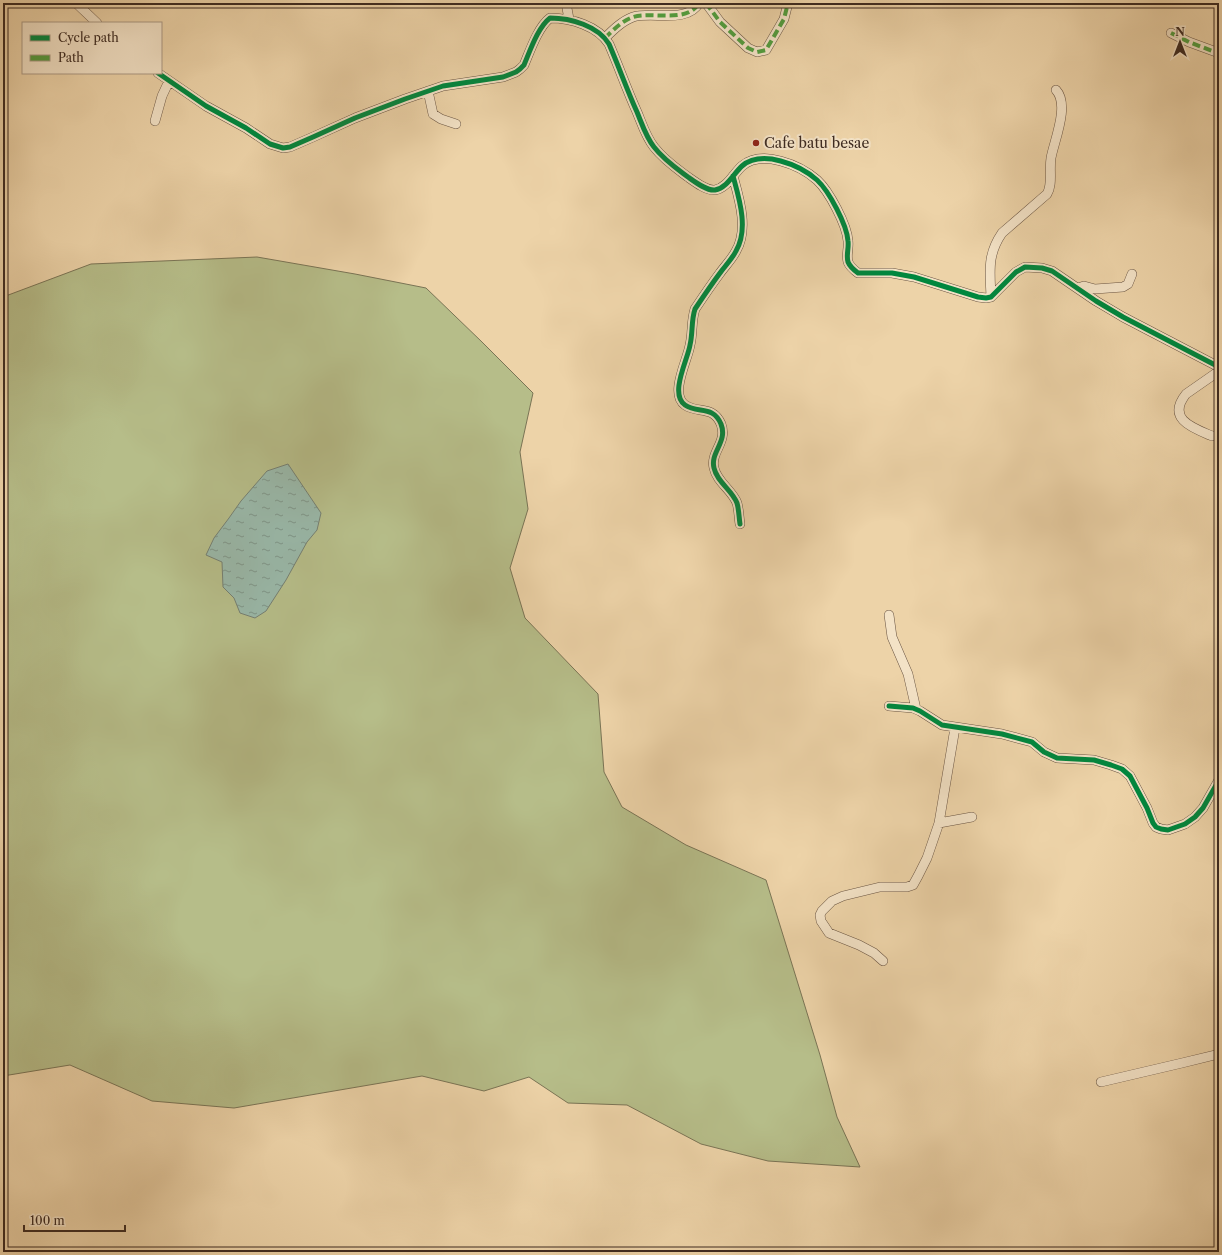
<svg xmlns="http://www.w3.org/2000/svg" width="1222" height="1255" viewBox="0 0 1222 1255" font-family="'Libre Caslon Text',serif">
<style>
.grass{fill:#b6bd89;stroke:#7a7455}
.water{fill:url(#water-ripples);stroke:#758073}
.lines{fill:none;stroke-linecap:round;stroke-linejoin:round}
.minor-casing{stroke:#6a5543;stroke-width:10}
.minor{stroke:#f3e2c6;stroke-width:9}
.quiet{stroke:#539d3f;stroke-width:4;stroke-dasharray:8 4;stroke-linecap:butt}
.cycleway-casing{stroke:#f3e2c6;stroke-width:8}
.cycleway{stroke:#00873e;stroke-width:5}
.poi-dot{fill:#8f2418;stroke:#f3e2c6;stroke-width:1.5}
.labels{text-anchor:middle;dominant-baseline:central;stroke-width:4;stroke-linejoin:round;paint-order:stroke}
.poi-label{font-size:14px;fill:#3e2b21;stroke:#f3e2c6;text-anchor:start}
</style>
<defs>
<pattern id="water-ripples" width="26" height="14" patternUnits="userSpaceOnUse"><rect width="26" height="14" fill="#99b8a9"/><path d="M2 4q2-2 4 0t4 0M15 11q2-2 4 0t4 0" fill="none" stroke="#7e9689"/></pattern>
</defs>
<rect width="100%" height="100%" fill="#edd3a8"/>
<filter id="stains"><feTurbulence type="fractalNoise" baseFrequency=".005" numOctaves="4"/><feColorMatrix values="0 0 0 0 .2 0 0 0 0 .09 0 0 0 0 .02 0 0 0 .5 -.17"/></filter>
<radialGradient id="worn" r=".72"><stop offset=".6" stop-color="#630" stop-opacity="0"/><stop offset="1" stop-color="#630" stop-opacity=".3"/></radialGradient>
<path class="grass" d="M 257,257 L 355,274 L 426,288 L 482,342 L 533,393 L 520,452 L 528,509 L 510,568 L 525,618 L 598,694 L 604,772 L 622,807 L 686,845 L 766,880 L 820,1055 L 837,1117 L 860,1167 L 768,1161 L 701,1144 L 627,1105 L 568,1103 L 529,1077 L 484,1091 L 422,1076 L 234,1108 L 152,1101 L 70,1065 L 3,1076 L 3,297 L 91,264 Z"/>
<path class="water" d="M 288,464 L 321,513 L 317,530 L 307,542 L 286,580 L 266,611 L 255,618 L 240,613 L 234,598 L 223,587 L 222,562 L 206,555 L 214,538 L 229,518 L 241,501 L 267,471 Z"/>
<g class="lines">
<defs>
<path id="minor" d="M 76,3 L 97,23
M 566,3 L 569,19
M 706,3 L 720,22 L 748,48 L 757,52 L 766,50 L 784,19 L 788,3
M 1171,33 L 1189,42 L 1219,53
M 605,38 C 613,30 622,21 633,17 C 652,11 687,24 699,3
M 158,73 L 206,106 L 246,128 L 270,144 L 283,148 L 290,147 L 313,137 L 355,118 L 405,99 L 443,86 L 503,77 L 516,72 L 520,69 L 524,65 C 530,51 538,27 550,18 C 571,18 598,26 609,44 C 619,67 627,90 637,112 C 642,124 646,137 654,147 C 664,160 676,168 688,177 C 695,182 707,191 715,190 C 727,188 734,173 742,166 C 762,149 800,165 817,180 C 829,191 847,225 848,241 C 849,248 846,255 848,262 C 850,267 854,270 858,273 L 892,273 L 914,277 L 978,297 L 986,298 L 991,297 L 1016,272 L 1025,267 L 1042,268 L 1052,271 L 1096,301 L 1123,317 L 1219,367
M 428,91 L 433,114 L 441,119 L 456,124
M 155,121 L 162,96 L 169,81
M 733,176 C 739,198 749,229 736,251 C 732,259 725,266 720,273 C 711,285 703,297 695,309 C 691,321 693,333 690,345 C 688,359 669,394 685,405 C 698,414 713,405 721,424 C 728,442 710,452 714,468 C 717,482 732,490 737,503 C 739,510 739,518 740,524
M 1078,288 L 1084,286 L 1095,289 L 1123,287 L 1128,284 L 1132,274
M 991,297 C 990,271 987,255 1002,233 L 1047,194 C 1053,184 1049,170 1051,158 C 1054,141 1070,105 1056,90
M 1212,436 C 1193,428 1166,419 1186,394 L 1219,371
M 889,615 L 892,637 L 908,674 L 916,709
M 889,706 L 913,708 L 920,711 L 942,725 L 1002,734 L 1032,742 L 1044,752 L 1057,758 L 1094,760 L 1111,765 L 1122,769 L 1130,776 L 1147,808 L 1153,823 L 1156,827 L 1161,829 L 1168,830 L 1185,824 L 1195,817 L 1203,808 L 1219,780
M 955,728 L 939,823 L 972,817
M 883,961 L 874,953 L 859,945 L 829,933 L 821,921 L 820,915 L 822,911 L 832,901 L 843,896 L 880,887 L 907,887 L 913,885 L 918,876 L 927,858 L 939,823
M 1101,1082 L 1182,1063 L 1219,1054"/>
</defs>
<use href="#minor" class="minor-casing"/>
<use href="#minor" class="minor"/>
<path class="quiet" d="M 706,3 L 720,22 L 748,48 L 757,52 L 766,50 L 784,19 L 788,3
M 1171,33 L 1189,42 L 1215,52
M 605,38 C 613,30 622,21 633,17 C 652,11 687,24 699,3"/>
<defs>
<path id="cycleway" d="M 158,73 L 206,106 L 246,128 L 270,144 L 283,148 L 290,147 L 313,137 L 355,118 L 405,99 L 443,86 L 503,77 L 516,72 L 520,69 L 524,65 C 530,51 538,27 550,18 C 571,18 598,26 609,44 C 619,67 627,90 637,112 C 642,124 646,137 654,147 C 664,160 676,168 688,177 C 695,182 707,191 715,190 C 727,188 734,173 742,166 C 762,149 800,165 817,180 C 829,191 847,225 848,241 C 849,248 846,255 848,262 C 850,267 854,270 858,273 L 892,273 L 914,277 L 978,297 L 986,298 L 991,297 L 1016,272 L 1025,267 L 1042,268 L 1052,271 L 1096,301 L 1123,317 L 1219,367
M 733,176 C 739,198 749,229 736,251 C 732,259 725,266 720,273 C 711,285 703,297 695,309 C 691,321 693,333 690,345 C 688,359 669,394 685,405 C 698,414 713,405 721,424 C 728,442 710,452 714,468 C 717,482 732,490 737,503 C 739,510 739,518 740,524
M 889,706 L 913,708 L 920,711 L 942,725 L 1002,734 L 1032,742 L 1044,752 L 1057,758 L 1094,760 L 1111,765 L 1122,769 L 1130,776 L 1147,808 L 1153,823 L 1156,827 L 1161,829 L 1168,830 L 1185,824 L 1195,817 L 1203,808 L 1219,780"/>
</defs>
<use href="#cycleway" class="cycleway-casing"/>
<use href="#cycleway" class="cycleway"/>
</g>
<circle class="poi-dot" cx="756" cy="143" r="4"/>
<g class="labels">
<g class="poi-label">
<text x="764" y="143">Cafe batu besae</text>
</g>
</g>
<rect width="1222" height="1255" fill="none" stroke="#edd3a8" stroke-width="16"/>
<rect x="4" y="4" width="1214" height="1247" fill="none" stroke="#3e2b21" stroke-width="2"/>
<rect x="8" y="8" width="1206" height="1239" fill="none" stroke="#3e2b21"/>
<rect x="22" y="22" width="140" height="52" fill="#f3e2c6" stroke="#ab9984"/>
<rect x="30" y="35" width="20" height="6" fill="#00873e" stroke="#ab9984"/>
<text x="58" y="42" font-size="12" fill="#3e2b21">Cycle path</text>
<rect x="30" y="55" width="20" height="6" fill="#539d3f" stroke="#ab9984"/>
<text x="58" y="62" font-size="12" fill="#3e2b21">Path</text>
<g transform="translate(1180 42)" stroke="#f3e2c6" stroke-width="3" paint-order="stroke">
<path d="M0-3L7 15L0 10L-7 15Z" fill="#3e2b21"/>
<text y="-6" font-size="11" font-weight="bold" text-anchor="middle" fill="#3e2b21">N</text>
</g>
<path d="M24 1225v6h101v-6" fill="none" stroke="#3e2b21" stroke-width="2"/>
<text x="30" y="1225" font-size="12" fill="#3e2b21" stroke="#f3e2c6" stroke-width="3" paint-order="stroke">100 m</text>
<rect width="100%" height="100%" filter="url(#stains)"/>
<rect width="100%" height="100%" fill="url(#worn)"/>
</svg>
